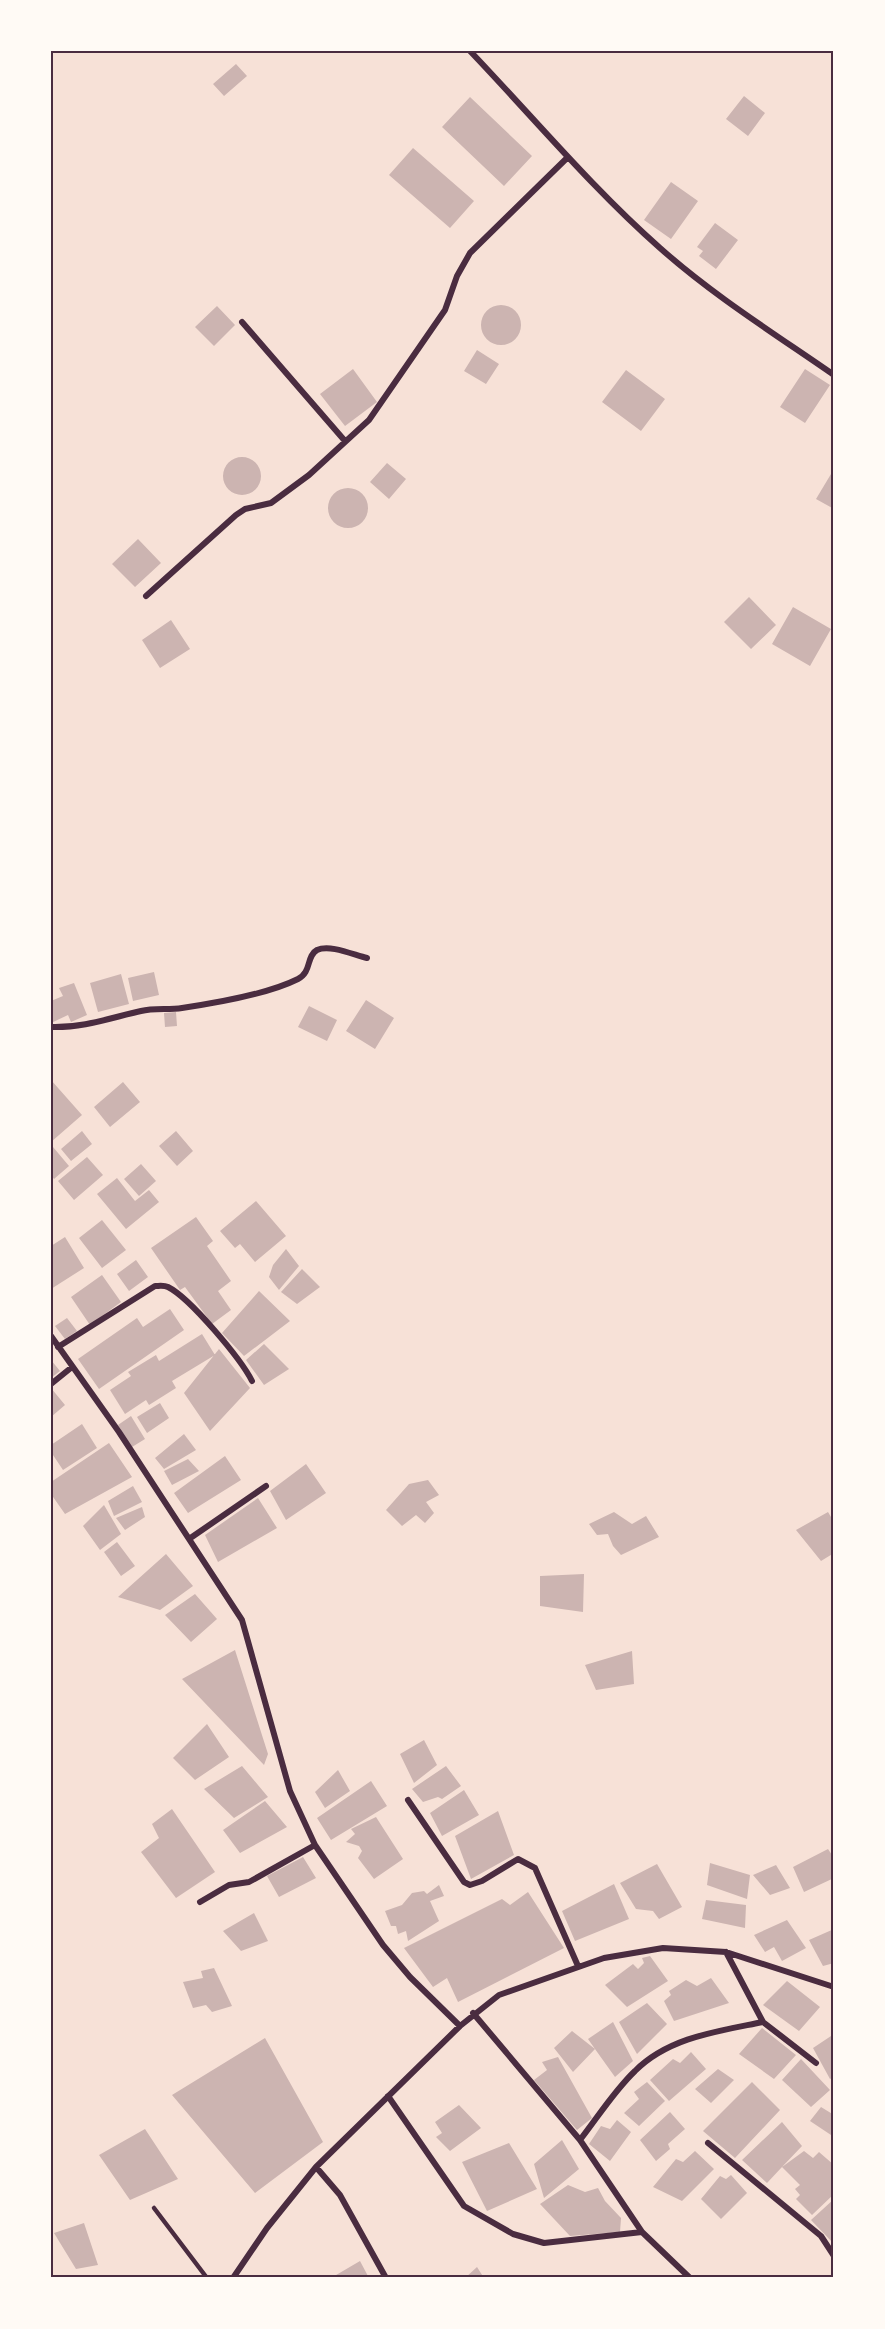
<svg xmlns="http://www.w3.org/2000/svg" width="885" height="2329" viewBox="0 0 885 2329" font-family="'Fira Sans Condensed',sans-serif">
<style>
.building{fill:#ccb4b1}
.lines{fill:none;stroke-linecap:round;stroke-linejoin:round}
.service{stroke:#4a2c40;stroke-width:4.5}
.minor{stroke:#4a2c40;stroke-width:6}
.neatline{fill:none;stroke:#4a2c40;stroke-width:2}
</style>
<rect width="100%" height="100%" fill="#f7e1d7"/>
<path class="building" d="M 236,64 L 247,76 L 224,96 L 213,84 Z
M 744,96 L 765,113 L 748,136 L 726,119 Z
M 470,97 L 532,156 L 504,186 L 442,127 Z
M 413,148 L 474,201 L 450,228 L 389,175 Z
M 671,182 L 698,201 L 671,239 L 644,220 Z
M 715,223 L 738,240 L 716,269 L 699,256 L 703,251 L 697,247 Z
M481 325a20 20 0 1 1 40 0a20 20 0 1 1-40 0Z
M 217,306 L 235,325 L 214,346 L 195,327 Z
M 477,350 L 499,364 L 486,384 L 464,371 Z
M 353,369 L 377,402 L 345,426 L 320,394 Z
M 805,369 L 830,385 L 805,423 L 780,407 Z
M 626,370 L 665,399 L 641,431 L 602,402 Z
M223 476a19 19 0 1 1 38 0a19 19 0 1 1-38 0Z
M 387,463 L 406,479 L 389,499 L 370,482 Z
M 831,474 L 834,476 L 834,509 L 816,499 Z
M328 508a20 20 0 1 1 40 0a20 20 0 1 1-40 0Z
M 138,539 L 161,563 L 135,587 L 112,564 Z
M 749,597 L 776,625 L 751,649 L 724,622 Z
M 793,607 L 831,629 L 810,666 L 772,644 Z
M 171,620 L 190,649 L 160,668 L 142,640 Z
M 154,972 L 159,995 L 133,1001 L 128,978 Z
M 121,974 L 129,1004 L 98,1012 L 90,983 Z
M 74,983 L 87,1015 L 71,1022 L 68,1015 L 51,1023 L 51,1001 L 63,996 L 59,988 Z
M 366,1000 L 394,1018 L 375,1049 L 346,1031 Z
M 309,1006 L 337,1020 L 327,1041 L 298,1027 Z
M 176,1012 L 177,1026 L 165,1027 L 164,1013 Z
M 51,1080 L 82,1115 L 51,1142 Z
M 123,1082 L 140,1102 L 110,1127 L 94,1107 Z
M 82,1131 L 92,1144 L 71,1161 L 61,1149 Z
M 176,1131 L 193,1151 L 177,1166 L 159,1146 Z
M 53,1147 L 69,1166 L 54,1179 L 51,1175 Z
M 87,1157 L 103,1175 L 74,1200 L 58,1181 Z
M 141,1164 L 156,1181 L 139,1196 L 124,1179 Z
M 117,1178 L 135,1201 L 149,1190 L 159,1202 L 126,1229 L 97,1194 Z
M 256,1201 L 286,1236 L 255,1262 L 240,1244 L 235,1248 L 220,1231 Z
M 196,1217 L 213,1241 L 207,1246 L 231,1281 L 218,1291 L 231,1310 L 212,1324 L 185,1287 L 180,1290 L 151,1248 Z
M 102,1220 L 126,1250 L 102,1268 L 79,1238 Z
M 65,1237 L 84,1268 L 51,1289 L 51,1246 Z
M 286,1249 L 299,1266 L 279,1290 L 269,1277 L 273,1265 Z
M 136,1260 L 148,1277 L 129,1291 L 117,1274 Z
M 302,1269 L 320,1287 L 297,1304 L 281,1292 Z
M 102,1275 L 121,1302 L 90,1325 L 71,1297 Z
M 259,1291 L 290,1321 L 244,1356 L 222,1333 Z
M 170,1309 L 184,1330 L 99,1389 L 78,1359 L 137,1318 L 143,1327 Z
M 67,1318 L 77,1331 L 65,1339 L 55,1326 Z
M 202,1334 L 215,1355 L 172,1381 L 176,1388 L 149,1405 L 146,1400 L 125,1414 L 110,1390 L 131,1376 L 128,1372 L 156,1355 L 159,1361 Z
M 264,1344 L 289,1369 L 264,1385 L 246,1360 Z
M 219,1349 L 250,1388 L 210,1431 L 184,1393 Z
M 51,1360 L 60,1371 L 51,1378 Z
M 51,1388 L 65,1405 L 51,1417 Z
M 160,1403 L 169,1418 L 147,1433 L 137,1417 Z
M 131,1416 L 145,1439 L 132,1447 L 118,1425 Z
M 82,1424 L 97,1448 L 63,1470 L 51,1452 L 51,1445 Z
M 184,1434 L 196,1450 L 164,1469 L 155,1458 Z
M 109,1443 L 132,1477 L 65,1514 L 51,1494 L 51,1482 Z
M 225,1456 L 241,1480 L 188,1513 L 174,1493 Z
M 188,1459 L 199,1471 L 172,1485 L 164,1471 Z
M 306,1464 L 326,1493 L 286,1520 L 270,1491 Z
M 428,1480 L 439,1495 L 426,1502 L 434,1513 L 425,1523 L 416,1515 L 402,1526 L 386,1510 L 409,1484 Z
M 133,1486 L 142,1502 L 114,1516 L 108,1501 Z
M 258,1498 L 277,1528 L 218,1562 L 205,1535 Z
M 104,1505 L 121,1534 L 100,1550 L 83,1526 Z
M 142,1507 L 145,1517 L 125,1530 L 116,1518 Z
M 614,1512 L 632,1524 L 646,1516 L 659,1537 L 621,1555 L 613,1546 L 608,1534 L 597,1535 L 589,1524 Z
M 828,1512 L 834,1522 L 834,1553 L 821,1561 L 796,1530 Z
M 117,1542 L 135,1566 L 121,1576 L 104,1552 Z
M 166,1554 L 193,1586 L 160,1610 L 118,1597 Z
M 584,1574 L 583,1612 L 540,1606 L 540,1576 Z
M 195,1594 L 217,1619 L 191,1642 L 165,1615 Z
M 235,1650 L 268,1754 L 264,1765 L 182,1679 Z
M 632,1651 L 634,1684 L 596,1690 L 585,1665 Z
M 207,1724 L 229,1757 L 195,1780 L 173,1758 Z
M 424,1740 L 437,1765 L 414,1783 L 400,1754 Z
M 242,1766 L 268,1797 L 234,1818 L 204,1789 Z
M 446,1766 L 461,1786 L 442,1799 L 438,1797 L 423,1802 L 412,1789 Z
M 338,1770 L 350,1791 L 325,1808 L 315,1792 Z
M 371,1781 L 387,1806 L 331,1840 L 317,1818 Z
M 464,1790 L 479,1815 L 442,1836 L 430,1813 Z
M 265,1801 L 287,1827 L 240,1853 L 223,1830 Z
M 172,1809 L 215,1872 L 176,1898 L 141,1852 L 159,1838 L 152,1824 Z
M 498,1811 L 514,1855 L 471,1879 L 455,1836 Z
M 376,1817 L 403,1859 L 374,1879 L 358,1858 L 362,1851 L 359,1846 L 346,1842 L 355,1834 L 351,1829 Z
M 828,1849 L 834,1858 L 834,1878 L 804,1892 L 793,1867 Z
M 303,1857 L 316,1878 L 279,1897 L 267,1876 Z
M 710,1863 L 750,1875 L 747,1899 L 707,1885 Z
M 657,1864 L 682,1907 L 659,1919 L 653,1911 L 636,1909 L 620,1883 Z
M 776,1865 L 790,1888 L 770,1895 L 753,1875 Z
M 614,1884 L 629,1919 L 575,1941 L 562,1911 Z
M 439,1885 L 444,1896 L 430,1901 L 439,1921 L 408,1941 L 406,1931 L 398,1934 L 396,1926 L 391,1926 L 385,1911 L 402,1905 L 412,1893 L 424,1891 L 427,1894 Z
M 528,1892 L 564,1948 L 458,2002 L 447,1978 L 433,1987 L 404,1948 L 502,1899 L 510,1905 Z
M 706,1900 L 746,1905 L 745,1928 L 702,1919 Z
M 254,1913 L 268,1941 L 241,1951 L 223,1931 Z
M 787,1920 L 806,1948 L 782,1961 L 774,1947 L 765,1952 L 754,1935 Z
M 834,1929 L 834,1963 L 823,1966 L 809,1940 Z
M 650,1956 L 668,1981 L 627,2007 L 605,1985 L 633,1964 L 638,1969 L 644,1963 L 642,1958 Z
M 214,1968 L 232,2006 L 212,2012 L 206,2005 L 193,2008 L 183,1982 L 203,1978 L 201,1971 Z
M 711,1978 L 729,2003 L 674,2021 L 664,2001 L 671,1995 L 669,1991 L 686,1980 L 697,1986 Z
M 787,1981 L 820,2007 L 799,2031 L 763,2005 Z
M 647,2003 L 667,2024 L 637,2054 L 619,2022 Z
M 613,2022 L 633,2061 L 615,2077 L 595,2049 L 573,2072 L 554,2048 L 572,2031 L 595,2049 L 588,2039 Z
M 762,2028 L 796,2055 L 774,2079 L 739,2054 Z
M 834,2034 L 834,2077 L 830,2079 L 813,2048 Z
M 265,2038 L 323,2142 L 255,2193 L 172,2095 Z
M 691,2052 L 706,2069 L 669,2101 L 650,2080 L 673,2059 L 680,2063 Z
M 558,2057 L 592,2118 L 577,2130 L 534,2080 L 547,2070 L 542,2062 Z
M 801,2059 L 830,2090 L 811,2107 L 782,2080 Z
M 718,2069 L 734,2080 L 711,2103 L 695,2089 Z
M 647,2082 L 665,2101 L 639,2126 L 624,2113 L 639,2099 L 634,2092 Z
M 752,2082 L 780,2110 L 735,2158 L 703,2131 Z
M 459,2105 L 481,2128 L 450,2151 L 436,2137 L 442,2133 L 435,2122 Z
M 821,2107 L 834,2115 L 834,2137 L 810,2121 Z
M 670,2112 L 685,2129 L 668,2144 L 670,2149 L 656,2161 L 640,2140 Z
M 617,2120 L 631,2132 L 610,2161 L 589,2144 L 601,2126 L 610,2129 Z
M 782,2122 L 802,2146 L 782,2167 L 804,2151 L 813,2158 L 819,2152 L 834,2165 L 834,2194 L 812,2215 L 796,2199 L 800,2195 L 795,2189 L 800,2185 L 782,2167 L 767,2183 L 742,2160 Z
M 145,2129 L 178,2179 L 130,2200 L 99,2155 Z
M 562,2140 L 579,2169 L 544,2198 L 534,2164 Z
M 509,2143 L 537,2189 L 487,2211 L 462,2162 Z
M 695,2151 L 714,2169 L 682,2201 L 653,2187 L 676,2159 L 683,2162 Z
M 731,2175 L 747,2193 L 721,2219 L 701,2199 L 720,2176 L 726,2179 Z
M 568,2185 L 585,2192 L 598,2188 L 605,2201 L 621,2218 L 620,2232 L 570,2236 L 540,2204 Z
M 834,2199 L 834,2244 L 811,2220 Z
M 84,2223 L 98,2265 L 76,2269 L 54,2233 Z
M 360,2261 L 369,2278 L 331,2278 Z
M 477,2267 L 484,2278 L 465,2278 Z"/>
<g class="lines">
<path class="service" d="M 154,2208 L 207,2278"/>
<path class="minor" d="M 470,51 C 533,117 592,188 660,248 C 714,296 775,334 834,375
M 242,322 L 345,441
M 146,596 L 236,515 L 245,509 L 271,503 L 309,475 L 369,420 L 445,310 L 457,276 L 470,253 L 568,157
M 51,1027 C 83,1028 110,1018 141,1011 C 154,1008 169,1010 182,1008 C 216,1003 268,994 298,979 C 312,972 306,956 317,950 C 330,944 354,955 367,958
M 51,1336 L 119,1432 L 242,1620 L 290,1791 L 315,1845 L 383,1945 L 410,1977 L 460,2026
M 58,1347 L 155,1286 C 159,1286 164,1285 168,1287 C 190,1298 241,1359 252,1381
M 51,1384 L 72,1367
M 189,1539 L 266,1486
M 408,1800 L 464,1882 L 470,1885 L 482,1881 L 518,1859 L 535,1868 L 578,1966
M 200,1902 L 229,1885 L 249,1882 L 315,1845
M 726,1952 L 763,2022 L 816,2063
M 473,2013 L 580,2140 L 642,2232 L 690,2278
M 388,2096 L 464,2206 L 513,2234 L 544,2243 L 642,2232
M 580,2140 C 598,2117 614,2091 635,2071 C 669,2037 719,2031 763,2022
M 708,2143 L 821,2236 L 834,2256
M 316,2167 L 340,2195 L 386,2278
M 233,2278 L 267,2228 L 316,2167 L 460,2026 L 499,1995 L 604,1958 L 663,1948 L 726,1952 L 834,1987"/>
</g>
<rect width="885" height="2329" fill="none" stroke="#fffaf5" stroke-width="105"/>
<rect x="52" y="52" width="780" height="2224" class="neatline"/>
</svg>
